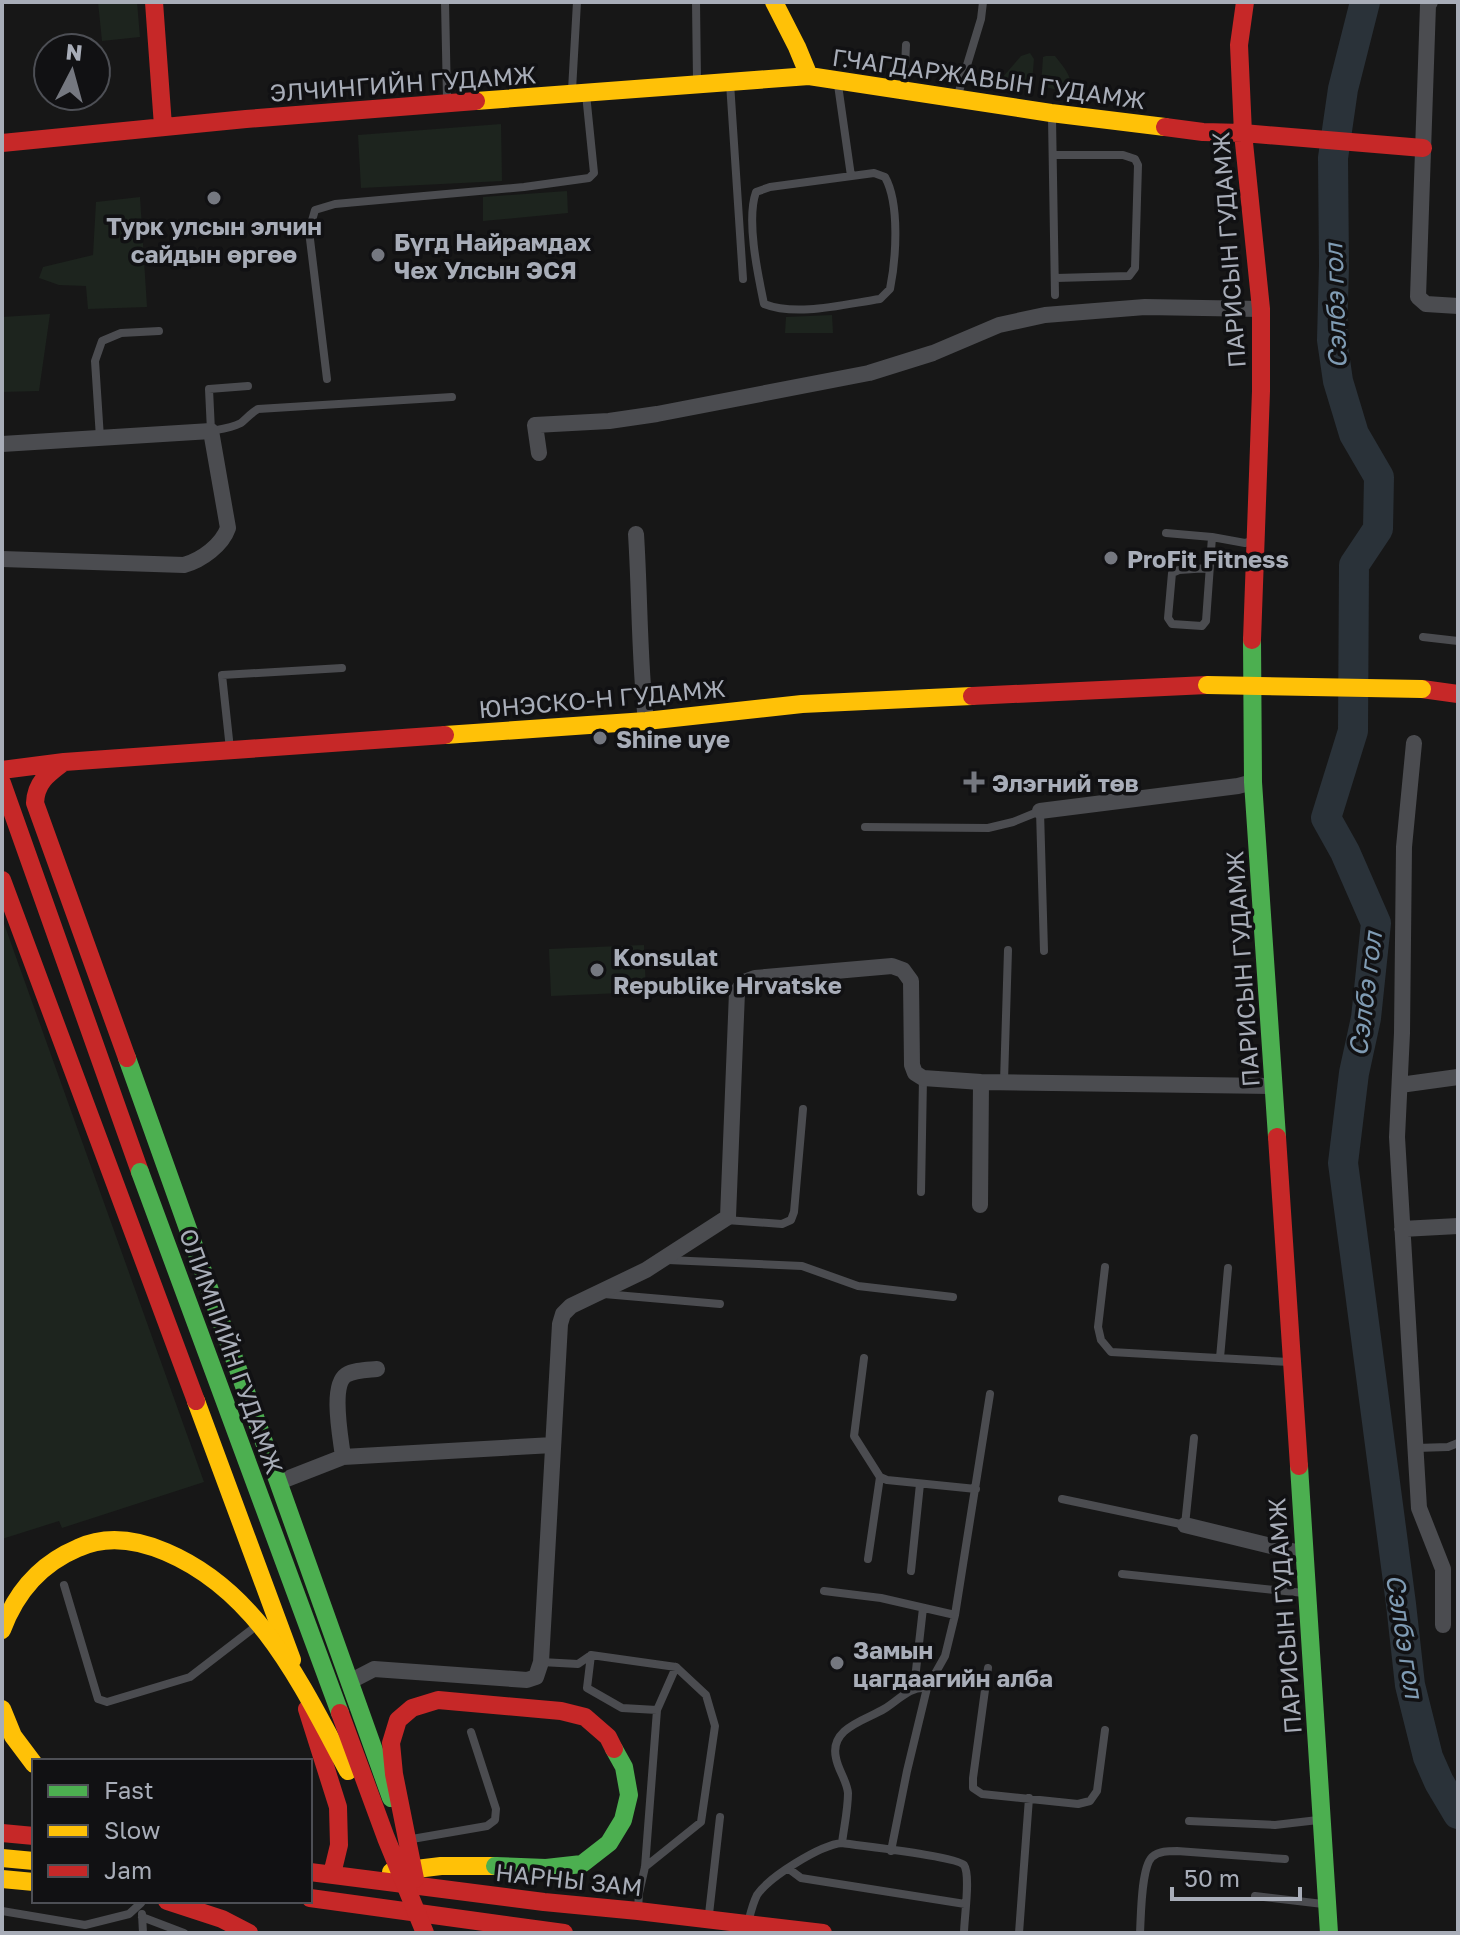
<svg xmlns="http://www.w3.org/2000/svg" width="1460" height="1935" viewBox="0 0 1460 1935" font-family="'Golos Text',sans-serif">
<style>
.green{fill:#1d241e}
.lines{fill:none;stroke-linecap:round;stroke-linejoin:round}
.river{stroke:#2a3239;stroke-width:30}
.lane{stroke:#4b4c50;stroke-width:8}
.street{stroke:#4b4c50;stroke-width:16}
.fast{stroke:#4caf50;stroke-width:18}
.slow{stroke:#ffc107;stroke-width:18}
.jam{stroke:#c62828;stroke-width:18}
.fast-bridge{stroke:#4caf50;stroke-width:18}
.slow-bridge{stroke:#ffc107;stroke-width:18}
.jam-bridge{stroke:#c62828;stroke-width:18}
.poi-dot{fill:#757880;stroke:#111113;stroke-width:3}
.labels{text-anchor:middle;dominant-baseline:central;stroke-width:7;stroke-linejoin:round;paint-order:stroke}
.street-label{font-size:24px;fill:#a8adb8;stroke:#111113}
.poi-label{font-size:24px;font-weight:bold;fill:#a8adb8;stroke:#111113;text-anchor:start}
.water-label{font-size:26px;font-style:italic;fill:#7f9bb3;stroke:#111113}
</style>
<rect width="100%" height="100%" fill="#171717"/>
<path class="green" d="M 98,2 L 137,2 L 140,37 L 102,41 Z
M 1030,53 L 1034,59 L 1032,83 L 1030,86 L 1003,83 L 1002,78 L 1021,56 Z
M 1046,56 L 1055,56 C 1065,69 1071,74 1072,91 L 1070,93 L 1041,86 L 1043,57 Z
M 501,124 L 502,181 L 361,188 L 358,135 Z
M 567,191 L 568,213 L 483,221 L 483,197 Z
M 140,197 L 147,307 L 88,309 L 86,286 L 59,285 L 39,278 L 43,267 L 93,255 L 96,202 Z
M 50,314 L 39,391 L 2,392 L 2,317 Z
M 832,315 L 833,333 L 785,333 L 786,317 Z
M 2,918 L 204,1482 L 62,1528 L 59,1521 L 2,1539 Z
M 644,945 L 646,992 L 551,996 L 549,949 Z"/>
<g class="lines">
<path class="river" d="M 1365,2 L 1343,89 L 1333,158 L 1334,265 L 1332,340 L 1338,381 L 1354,434 L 1379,477 L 1378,529 L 1354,565 L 1353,731 L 1326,818 L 1345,852 L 1376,923 L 1366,1018 L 1354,1073 L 1343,1163 L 1401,1604 L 1410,1685 L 1428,1757 L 1439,1782 L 1458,1814"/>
<path class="lane" d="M 445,2 L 447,99
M 696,2 L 697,80
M 730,83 L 743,279
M 838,85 L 851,176
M 572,90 L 577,2
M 904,90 L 906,45
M 957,98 L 981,19 L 983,2
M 1052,118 L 1055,295
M 1053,155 L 1123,155 L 1135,159 L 1138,165 L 1135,268 L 1129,276 L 1056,278
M 874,173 L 885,177 C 900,204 896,259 890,289 L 880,299 C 845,304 797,317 764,304 C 758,275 746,220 756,192 L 770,187 Z
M 327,379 L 309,231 L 315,210 L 335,204 L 524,187 L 589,178 L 594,173 L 586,94
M 248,386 L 209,389 L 211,431 C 222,429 231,428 241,423 C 247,418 251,413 258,409 L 452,397
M 100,438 L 95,361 L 102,341 L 121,333 L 159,331
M 1166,533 L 1212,537 L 1245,543 L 1251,541
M 1209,568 L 1179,570 L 1172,573 L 1168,618 L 1172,624 L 1202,626 L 1206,621 L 1212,537
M 1423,637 L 1458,641
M 230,749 L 222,675 L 342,668
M 865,827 L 988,828 L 1013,822 L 1040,811 L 1044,951
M 1004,1082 L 1008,950
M 921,1192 L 923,1078
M 726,1220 L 782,1224 L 791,1220 L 794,1212 L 803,1109
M 668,1260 L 802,1266 L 858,1286 L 953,1297
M 1105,1267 L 1098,1327 L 1101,1340 L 1111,1352 L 1289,1362
M 604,1294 L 720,1304
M 864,1358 L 854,1436 L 880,1477 L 887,1480 L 976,1489
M 1220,1358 L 1228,1268
M 1416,1448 L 1448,1447 L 1458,1443
M 1062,1499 L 1185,1525 L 1194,1438
M 868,1559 L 880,1477
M 911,1571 L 920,1484
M 1122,1574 L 1304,1593
M 64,1585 L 98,1699 L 107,1702 L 190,1677 L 255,1627
M 824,1591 L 881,1598 L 955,1615
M 591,1655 L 587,1688 L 622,1708 L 657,1710
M 541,1662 L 578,1664 L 591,1655 L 676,1667 L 706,1695 L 715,1726 L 701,1822 L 645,1867
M 988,1668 L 973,1778 L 973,1788 L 982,1794 L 1078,1804 L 1090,1801 L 1097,1791 L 1105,1730
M 914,1688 L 923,1608
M 1189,1821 L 1275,1825 L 1318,1820
M 412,1839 L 487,1826 L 495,1820 L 496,1809 L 471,1732
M 842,1843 C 844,1827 848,1809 848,1793 C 847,1781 838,1770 836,1758 C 829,1728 866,1720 884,1709 C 899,1700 909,1686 927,1688
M 891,1851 L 907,1771 L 927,1688 L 945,1656 L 955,1615 L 990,1394
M 789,1869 L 801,1878 L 965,1904
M 1255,1896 L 1323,1904
M 638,1909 L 639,1893 L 645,1867 L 657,1710 L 676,1667
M 2,1911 L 85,1925 L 129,1914 L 141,1903
M 142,1914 L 143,1933
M 709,1914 L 720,1817
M 142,1917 L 184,1933
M 749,1919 C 751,1911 753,1903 757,1895 C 769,1877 820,1845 842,1843 C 860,1846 956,1856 964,1865 C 971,1875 964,1919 964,1933
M 1019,1933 L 1029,1798
M 1140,1933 C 1141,1916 1141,1868 1152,1857 C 1159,1851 1168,1851 1177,1851 L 1285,1859"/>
<path class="street" d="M 1430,2 L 1428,5 L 1418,297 L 1426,304 L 1458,306
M 2,444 L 211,431 L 228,528 C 222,545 202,560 184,565 L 2,559
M 539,453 L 535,425 L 609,421 L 657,414 L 869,373 L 933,353 L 999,325 L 1045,315 L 1145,307 L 1261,309
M 636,534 C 640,596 639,659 646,721
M 1414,743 L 1404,847 L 1402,1033 L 1397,1137 L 1419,1508 L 1443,1569 L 1443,1625
M 1040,811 L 1238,786 L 1253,782
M 1400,1085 L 1458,1077
M 980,1205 L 981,1082
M 1402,1229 L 1458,1226
M 343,1457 C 341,1439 330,1386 346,1375 C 354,1370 367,1370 377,1369
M 279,1482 L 343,1457 L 553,1445
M 1185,1525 L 1304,1554
M 349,1682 L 374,1669 L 527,1680 L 536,1677 L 541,1662 L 560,1324 L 563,1314 L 571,1306 L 646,1270 L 728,1217 L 737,992 L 744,982 L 755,978 L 892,966 L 903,970 L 911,981 L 912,1065 L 915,1073 L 923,1078 L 981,1082 L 1274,1086"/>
<path class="fast" d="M 1252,640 L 1253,782 L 1277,1137
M 127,1058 L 391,1798
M 1299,1466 L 1329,1933"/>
<path class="slow" d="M 774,2 L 797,47 L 809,76
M 476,101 L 809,76 L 1051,113 L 1165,127
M 445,735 L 646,721 L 802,704 L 972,696
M 196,1401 L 292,1660
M 2,1709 L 13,1736 L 34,1764
M 2,1858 L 34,1861
M 391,1872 L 441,1866 L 495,1866
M 2,1879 L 34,1882"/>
<path class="jam" d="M 154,2 L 163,126
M 1245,2 L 1239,45 L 1243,133 L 1261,309 L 1261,391 L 1252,640
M 1165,127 L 1203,132 L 1243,133 L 1423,148
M 2,143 L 246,119 L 476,101
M 1422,689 L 1458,694
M 972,696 L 1207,685
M 64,762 C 48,774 36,782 35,803 L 127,1058
M 2,770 L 64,762 L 445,735
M 2,783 L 140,1172
M 2,880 L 196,1401
M 1277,1137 L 1299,1466
M 307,1709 L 338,1807 L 339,1845 L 332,1874
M 2,1833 L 34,1836
M 310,1872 L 544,1902 L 638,1911 L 823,1933
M 310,1898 L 564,1933
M 167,1901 L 222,1919 L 249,1933"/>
<path class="fast-bridge" d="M 140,1172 L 340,1713
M 495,1866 L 546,1868 L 582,1864 L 609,1843 L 623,1820 L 629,1795 L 624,1767 L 614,1749"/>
<path class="slow-bridge" d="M 1207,685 L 1422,689
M 2,1630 C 16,1592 40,1564 78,1548 C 106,1535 138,1540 166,1552 C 260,1592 302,1686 348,1771"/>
<path class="jam-bridge" d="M 340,1713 L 386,1838 L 425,1933
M 415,1879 L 394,1774 L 391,1743 L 398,1720 L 412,1708 L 438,1700 L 561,1711 L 585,1717 L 608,1737 L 614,1749"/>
</g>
<g class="poi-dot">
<circle cx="214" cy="198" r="8"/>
<circle cx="378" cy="255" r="8"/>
<circle cx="1111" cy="558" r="8"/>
<circle cx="600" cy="738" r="8"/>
<path d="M970 770h8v8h8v8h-8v8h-8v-8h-8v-8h8z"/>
<circle cx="597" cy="970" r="8"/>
<circle cx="837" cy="1663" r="8"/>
</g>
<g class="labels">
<g class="street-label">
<text transform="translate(989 78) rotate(8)">Г.ЧАГДАРЖАВЫН ГУДАМЖ</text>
<text transform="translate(403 83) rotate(-4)">ЭЛЧИНГИЙН ГУДАМЖ</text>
<text transform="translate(1228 250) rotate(-94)">ПАРИСЫН ГУДАМЖ</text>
<text transform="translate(602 698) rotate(-5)">ЮНЭСКО-Н ГУДАМЖ</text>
<text transform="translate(1242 969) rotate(-94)">ПАРИСЫН ГУДАМЖ</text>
<text transform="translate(232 1351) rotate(70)">ОЛИМПИЙН ГУДАМЖ</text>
<text transform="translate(1284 1616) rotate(-94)">ПАРИСЫН ГУДАМЖ</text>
<text transform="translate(569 1879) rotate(6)">НАРНЫ ЗАМ</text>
</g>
<g class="poi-label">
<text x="214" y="225" text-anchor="middle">Турк улсын элчин<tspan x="214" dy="28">сайдын өргөө</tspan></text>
<text x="394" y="241">Бүгд Найрамдах<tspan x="394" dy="28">Чех Улсын ЭСЯ</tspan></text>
<text x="1127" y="558">ProFit Fitness</text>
<text x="616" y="738">Shine uye</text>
<text x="992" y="782">Элэгний төв</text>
<text x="613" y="956">Konsulat<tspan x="613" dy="28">Republike Hrvatske</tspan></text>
<text x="853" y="1649">Замын<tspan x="853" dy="28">цагдаагийн алба</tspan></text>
</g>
<g class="water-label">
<text transform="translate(1335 306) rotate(-92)">Сэлбэ гол</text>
<text transform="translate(1365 994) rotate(-83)">Сэлбэ гол</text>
<text transform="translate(1405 1636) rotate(81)">Сэлбэ гол</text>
</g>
</g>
<rect width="1460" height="1935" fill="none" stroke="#a8adb8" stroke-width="8"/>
<rect x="32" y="1759" width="280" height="144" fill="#111113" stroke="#4d4f55" stroke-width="2"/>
<rect x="48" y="1785" width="40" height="12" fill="#4caf50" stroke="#4d4f55" stroke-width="2"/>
<text x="104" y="1799" font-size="24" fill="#a8adb8">Fast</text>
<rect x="48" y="1825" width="40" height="12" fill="#ffc107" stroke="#4d4f55" stroke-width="2"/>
<text x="104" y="1839" font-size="24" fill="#a8adb8">Slow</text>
<rect x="48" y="1865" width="40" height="12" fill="#c62828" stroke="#4d4f55" stroke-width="2"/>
<text x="104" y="1879" font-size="24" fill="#a8adb8">Jam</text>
<g transform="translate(72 72) rotate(6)"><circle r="38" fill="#111113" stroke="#4d4f55" stroke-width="2"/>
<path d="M0-6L14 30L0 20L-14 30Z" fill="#757880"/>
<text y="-12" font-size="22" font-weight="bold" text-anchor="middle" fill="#a8adb8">N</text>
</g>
<path d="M1172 1887v12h128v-12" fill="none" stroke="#a8adb8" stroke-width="4"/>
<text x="1184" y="1887" font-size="24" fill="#a8adb8" stroke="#111113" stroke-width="6" paint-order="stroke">50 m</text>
</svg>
